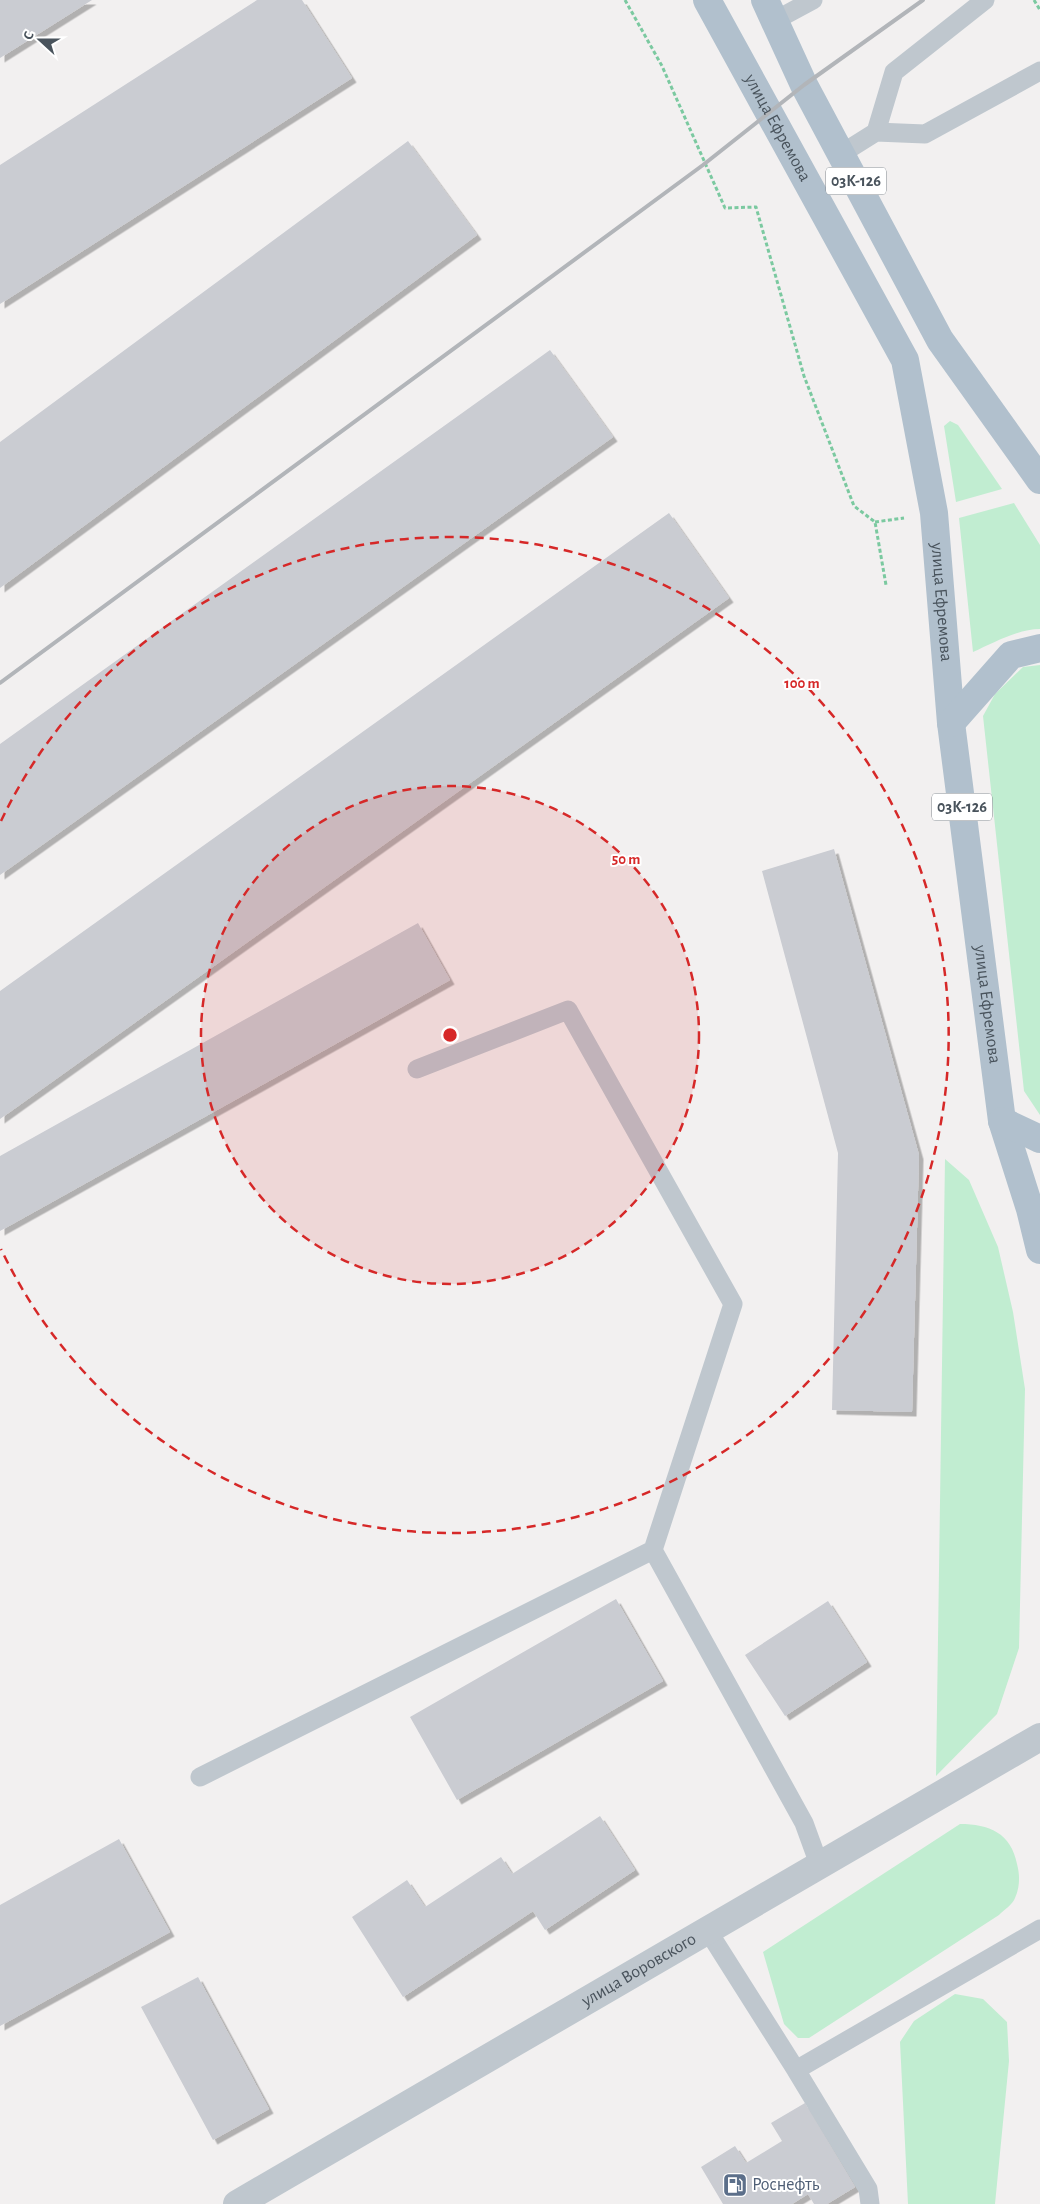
<svg xmlns="http://www.w3.org/2000/svg" width="1040" height="2204" viewBox="0 0 1040 2204" font-family="'Alegreya Sans',sans-serif">
<style>
.green{fill:#c1edd1}
.building{fill:#caccd2;filter:url(#shadow)}
.lines{fill:none;stroke-linecap:round;stroke-linejoin:round}
.path{stroke:#7bc9a0;stroke-width:3;stroke-dasharray:4 2.5;stroke-linecap:butt}
.service{stroke:#bfc7ce;stroke-width:19}
.minor{stroke:#bfc7ce;stroke-width:28}
.primary{stroke:#b1c0cd;stroke-width:28}
.rail{stroke:#b2b5b9;stroke-width:4}
.ring{fill:none;stroke:#d62828;stroke-width:2.5;stroke-dasharray:9 6}
.labels{text-anchor:middle;dominant-baseline:central;stroke-width:4;stroke-linejoin:round;paint-order:stroke}
.shield{fill:#fff;stroke:#80878d;stroke-width:1}
.shield-label{font-size:16px;font-weight:bold;fill:#49535c}
.street-label{font-size:18px;fill:#49535c;stroke:#fff}
.service-label{font-size:18px;fill:#4e5e75;stroke:#fff;text-anchor:start}
.centre{fill:#d62828;stroke:#fff;stroke-width:2.5}
.ring-label{font-size:15px;text-anchor:middle;font-weight:bold;fill:#d62828;stroke:#fff;stroke-width:4;stroke-linejoin:round;paint-order:stroke}
</style>
<defs>
<filter id="shadow"><feDropShadow dx="4.5" dy="4.5" stdDeviation="0" flood-color="#0004"/></filter>
</defs>
<rect width="100%" height="100%" fill="#f2f0f0"/>
<path class="green" d="M 950,421 L 958,425 L 1002,489 L 956,502 L 944,426 Z
M 1014,503 L 1040,545 L 1040,629 C 1018,629 993,643 973,652 L 959,518 Z
M 1040,665 L 1040,1115 L 1024,1091 L 983,716 L 995,694 L 1023,667 Z
M 945,1159 L 969,1180 L 998,1247 L 1013,1312 L 1025,1389 L 1019,1648 L 997,1714 L 936,1776 Z
M 960,1824 C 989,1824 1011,1833 1017,1864 C 1020,1875 1020,1887 1015,1898 C 1013,1904 1004,1910 999,1915 L 809,2038 L 798,2038 L 784,2024 L 763,1952 Z
M 955,1994 L 983,1999 L 1007,2022 L 1009,2061 L 995,2204 L 908,2204 L 900,2042 L 914,2021 Z"/>
<path class="building" d="M 0,0 L 92,0 L 0,58 Z
M 257,0 L 302,0 L 352,78 L 0,304 L 0,165 Z
M 408,141 L 477,235 L 0,588 L 0,442 Z
M 550,350 L 613,437 L 0,875 L 0,744 Z
M 669,513 L 729,598 L 0,1119 L 0,991 Z
M 834,849 L 919,1155 L 912,1412 L 832,1410 L 838,1153 L 762,871 Z
M 418,923 L 450,980 L 0,1231 L 0,1156 Z
M 616,1599 L 663,1681 L 457,1800 L 410,1717 Z
M 828,1601 L 867,1662 L 785,1716 L 745,1655 Z
M 600,1816 L 635,1870 L 545,1930 L 533,1911 L 403,1997 L 352,1917 L 407,1880 L 425,1907 L 501,1857 L 512,1874 Z
M 119,1839 L 170,1932 L 0,2026 L 0,1905 Z
M 198,1977 L 269,2109 L 213,2140 L 141,2007 Z
M 805,2103 L 855,2187 L 827,2204 L 814,2204 L 808,2194 L 792,2204 L 723,2204 L 701,2167 L 735,2146 L 746,2163 L 782,2141 L 771,2123 Z"/>
<g class="lines">
<path class="path" d="M 625,0 L 662,66 L 725,208 L 756,207 L 804,376 L 854,506 L 875,522 L 886,585
M 1034,0 L 1040,10
M 875,522 L 904,518"/>
<path class="service" d="M 774,21 L 813,0
M 876,132 L 894,72 L 985,0
M 841,154 L 876,132 L 925,134 L 1040,71
M 653,1550 L 804,1823 L 820,1867
M 200,1777 L 653,1550 L 733,1304 L 568,1010 L 417,1069
M 708,1931 L 796,2070
M 870,2204 L 868,2189 L 796,2070 L 1040,1929"/>
<path class="minor" id="s1" d="M 237,2204 L 1040,1737"/>
<g class="primary">
<path id="s2" d="M 707,0 L 905,360 L 934,513 L 951,723 L 1002,1121 L 1030,1209 L 1040,1250"/>
<path d="M 765,0 L 804,85 L 940,340 L 1040,480"/>
<path d="M 951,723 L 1011,655 L 1040,648"/>
<path d="M 1002,1121 L 1040,1139"/>
</g>
<path class="rail" d="M 0,683 L 703,165 L 804,85 L 923,0"/>
</g>
<circle cx="450" cy="1035" r="249" fill="#d62828" fill-opacity=".12"/>
<g class="ring">
<circle cx="450" cy="1035" r="249"/>
<path d="M1 821A498 498 0 1 1 1 1249"/>
</g>
<defs>
<symbol id="fuel-square" viewBox="-11 -11 22 22"><rect x="-9" y="-9" width="18" height="18" rx="4" fill="#5c6f8a" stroke="#fff"/><path d="M-5.5-6h7V0h2V4h1.3V-2.5L3-4.5l.8-.8L6-3V5H2.5V1h-1V6h-7ZM-4.2-4.7v3.2H.2V-4.7Z" fill="#fff"/></symbol>
</defs>
<g fill-rule="evenodd">
<use href="#fuel-square" x="721" y="2171" width="28" height="28"/>
</g>
<g class="labels">
<g class="shield">
<rect x="826" y="167.5" width="60" height="27" rx="4"/>
<rect x="932" y="793.5" width="60" height="27" rx="4"/>
</g>
<g class="shield-label">
<text x="856" y="181">03К-126</text>
<text x="962" y="807">03К-126</text>
</g>
<g class="street-label">
<text stroke="none"><textPath href="#s2" startOffset="146">улица Ефремова</textPath></text>
<text stroke="none"><textPath href="#s2" startOffset="656">улица Ефремова</textPath></text>
<text stroke="none"><textPath href="#s2" startOffset="1061">улица Ефремова</textPath></text>
<text stroke="none"><textPath href="#s1" startOffset="465">улица Воровского</textPath></text>
</g>
<g class="service-label">
<text x="752" y="2185">Роснефть</text>
</g>
</g>
<circle cx="450" cy="1035" r="8" class="centre"/>
<g class="ring-label">
<text x="802" y="688">100 m</text>
<text x="626" y="864">50 m</text>
</g>
<g transform="translate(40 40) rotate(291)" stroke="#ffffff" stroke-width="4" paint-order="stroke">
<path d="M0-4L9 19L0 12L-9 19Z" fill="#49535c"/>
<text y="-8" font-size="14" font-weight="bold" text-anchor="middle" fill="#49535c">С</text>
</g>
</svg>
